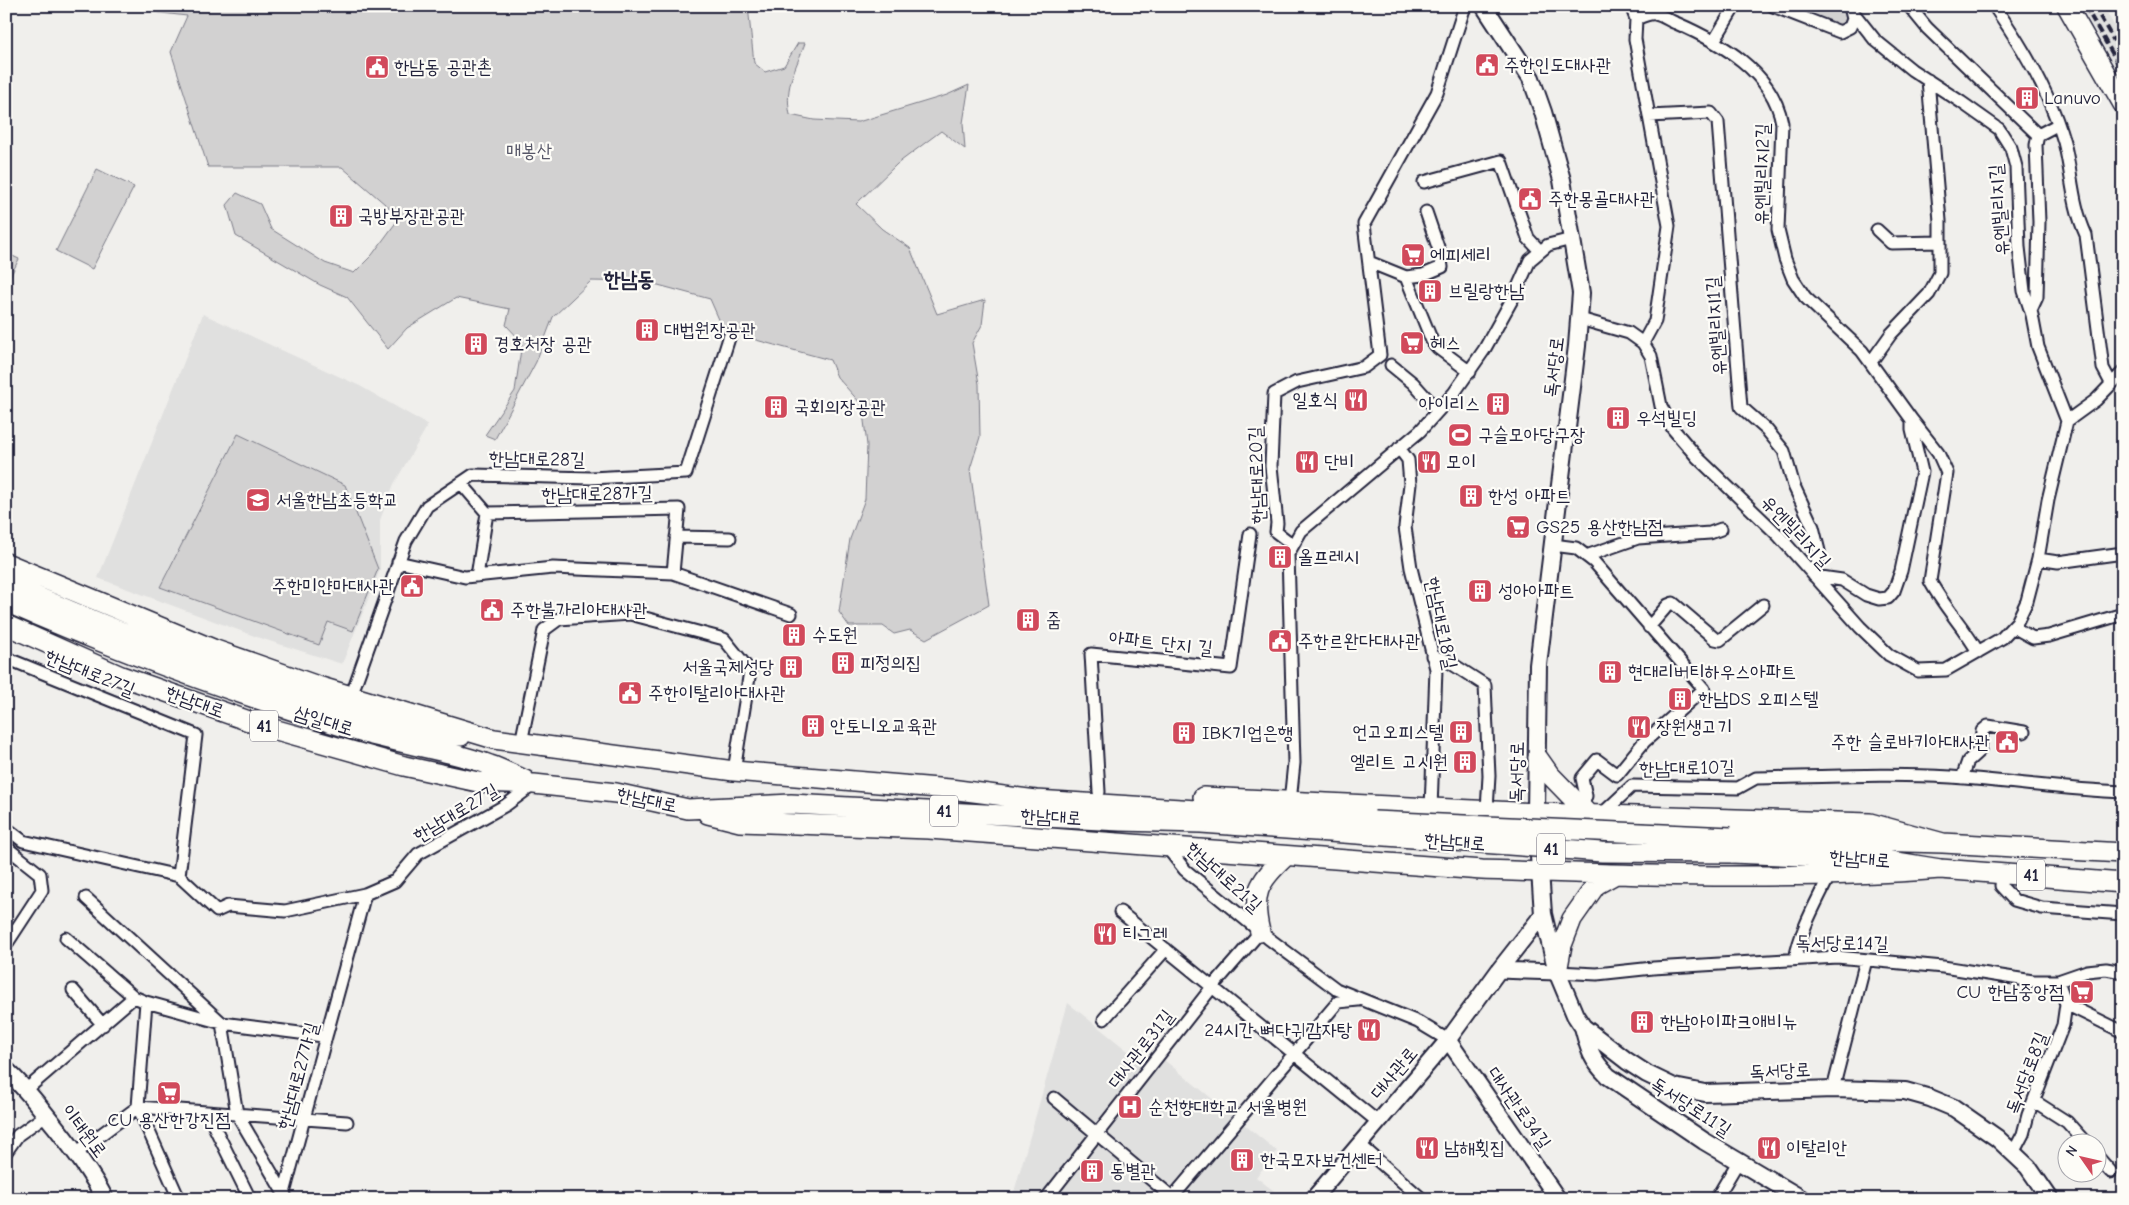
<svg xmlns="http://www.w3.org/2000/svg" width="2129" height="1205" viewBox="0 0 2129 1205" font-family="'Comic Neue','Poor Story',sans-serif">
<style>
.built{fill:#e0e0df}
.green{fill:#d2d1d1;stroke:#7a7a86}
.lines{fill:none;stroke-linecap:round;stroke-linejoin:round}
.minor-casing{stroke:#22223b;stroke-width:15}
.tertiary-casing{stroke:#22223b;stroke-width:19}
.secondary-casing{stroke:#22223b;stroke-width:20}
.primary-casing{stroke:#22223b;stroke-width:22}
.minor{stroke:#fdfcf7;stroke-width:11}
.tertiary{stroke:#fdfcf7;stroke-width:15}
.secondary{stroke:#fdfcf7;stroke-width:16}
.primary{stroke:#fdfcf7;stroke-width:19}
.rail{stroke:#22223b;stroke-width:4;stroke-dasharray:8 4;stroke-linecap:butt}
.primary-bridge-casing{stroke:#22223b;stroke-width:22;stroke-linecap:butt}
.primary-bridge{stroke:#fdfcf7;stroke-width:19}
.labels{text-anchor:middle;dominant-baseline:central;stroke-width:4.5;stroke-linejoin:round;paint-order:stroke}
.shield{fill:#fdfcf7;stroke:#646373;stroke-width:1}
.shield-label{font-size:18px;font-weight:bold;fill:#22223b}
.poi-label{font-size:19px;fill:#22223b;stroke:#fdfcf7;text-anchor:start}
.park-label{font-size:19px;fill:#575768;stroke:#fdfcf7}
.street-label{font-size:19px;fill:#22223b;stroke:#fdfcf7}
.quarter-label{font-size:21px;font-weight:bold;fill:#22223b;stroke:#fdfcf7}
</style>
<rect width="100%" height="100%" fill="#f0efec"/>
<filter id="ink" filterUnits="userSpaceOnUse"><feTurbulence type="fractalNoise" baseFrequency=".02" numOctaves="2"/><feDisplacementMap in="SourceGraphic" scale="10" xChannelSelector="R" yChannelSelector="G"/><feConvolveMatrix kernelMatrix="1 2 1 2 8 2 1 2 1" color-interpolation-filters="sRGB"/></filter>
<g filter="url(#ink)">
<path class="built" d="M 2081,6 L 2103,6 L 2123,41 L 2123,80 Z
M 203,314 L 360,386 L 428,425 L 394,484 L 380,520 L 380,570 L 342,664 L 257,637 L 98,578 Z
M 1068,1003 L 1143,1063 L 1153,1051 L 1277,1151 L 1256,1177 L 1284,1199 L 1012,1199 Z"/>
<path class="green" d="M 147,6 L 748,6 L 754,63 L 765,72 L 784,66 L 798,43 L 805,43 C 796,69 784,85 790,115 L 814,120 L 858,122 L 947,95 L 969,85 L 963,123 L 965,149 L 941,131 L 897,164 L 856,204 L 882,229 L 910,248 L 937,314 L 985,300 L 982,325 L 972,343 L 979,384 L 980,437 L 970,469 L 989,605 L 926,639 L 910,630 L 894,634 L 883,626 L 849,626 L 839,612 L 850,539 L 865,499 L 867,445 L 862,405 L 837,377 L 830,360 L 756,340 L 721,324 L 710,299 L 647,282 L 591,281 L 553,317 L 536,362 L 495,439 L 485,435 L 515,391 L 522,342 L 506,325 L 510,309 L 456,298 L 407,328 L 388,349 L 347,297 L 320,285 L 236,236 L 227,205 L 237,193 L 260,204 L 271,229 L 325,263 L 354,273 L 372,255 L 400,217 L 342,167 L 208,167 L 171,52 L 187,16 L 153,12 Z
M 1781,6 L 1843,6 L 1851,19 L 1843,27 Z
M 97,169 L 134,187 L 92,269 L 56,251 Z
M 6,253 L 19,259 L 6,285 Z
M 238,434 L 345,485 L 378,569 L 353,631 L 328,622 L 319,645 L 160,587 Z"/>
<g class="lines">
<defs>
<path id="minor" d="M 1631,6 L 1636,19 L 1635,39 L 1669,226 L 1655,321 L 1643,343
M 1773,6 L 1840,32 L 1850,27 L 1853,19 L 1851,11
M 1909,6 L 1927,28 L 2038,135
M 1994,6 C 2023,47 2050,93 2064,142 C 2072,173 2072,205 2086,235 L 2103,368 L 2111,383
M 1636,19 C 1641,17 1650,13 1655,14 C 1662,15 1670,21 1676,23 C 1720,42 1773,72 1782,123 L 1778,230 L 1785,259 L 1793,279 L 1805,297 L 1862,351 L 1912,420 L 1912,430 L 1922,472 L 1901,571 L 1894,591 L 1888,598 L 1879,599 L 1866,595 L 1842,580 L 1814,576 L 1819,551 L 1813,527 L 1794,486 L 1784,451 L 1766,429 L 1741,407 L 1718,122 L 1711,113 L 1649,116
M 1714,41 L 1735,6
M 1424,182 L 1501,161 L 1528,238 L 1540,251
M 1877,230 L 1891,243 L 1940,242
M 1369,262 L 1406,277 L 1432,341 L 1438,348 L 1470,372
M 1406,277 L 1423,275 L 1442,267 L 1440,253 L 1426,212
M 2031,310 L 2037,297 L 2039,222 L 2036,145 L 2038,135 L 2057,125
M 1580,319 L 1629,333 L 1643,343 L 1651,356 L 1661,406 L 1673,429 L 1697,457 L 1778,535 L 1860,627 L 1889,655 L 1918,671 L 1946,670 L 2002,638 L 2017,622 L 2027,601 L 2038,559 L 2048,500 L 2067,421 L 2038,347 L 2032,315 L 2024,291 L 2019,247 L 2016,167 L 2011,148 L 1999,129 L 1961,102 L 1912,70 L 1875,40 L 1848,6
M 1871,362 L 1891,334 L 1929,294 L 1940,273 L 1940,221 L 1928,80
M 1391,365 L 1413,383 L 1438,411
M 1912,420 L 1938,453 L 1947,473 L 1930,581 C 1943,606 1964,627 1978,652
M 2067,421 L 2096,400 L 2123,372
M 1399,448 L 1408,460 L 1410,484 L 1405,527 L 1411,568 L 1436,669 L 1431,809
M 461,483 L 487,513 L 477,576
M 487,513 L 679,509 L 673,573
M 676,537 L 730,538
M 1293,545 L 1276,532 L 1277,523 L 1271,466 L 1274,394 L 1297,382 L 1364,367 L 1380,355 L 1364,224 L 1437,93 L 1465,6
M 1553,545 L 1576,548 L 1594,562 L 1704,689 L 1644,742 L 1617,775 L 1597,760 L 1582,778 L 1586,796 L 1582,808
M 1586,556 L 1638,538 L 1710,533 L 1721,529
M 2038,559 L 2058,562 L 2123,553
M 398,562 L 465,577 L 553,568 L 673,573 L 791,614
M 1649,627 L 1668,605 L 1673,603 L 1715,639 L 1720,640 L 1763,605
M 2013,627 L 2033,638 L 2049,636 L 2123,614
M 1432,656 L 1446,660 L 1485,685 L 1489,776 L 1487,810
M 6,658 L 196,735 L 179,876
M 351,696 L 406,541 L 427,506 L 473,475 L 591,478 L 686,473 L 730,335
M 521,743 L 544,630 L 559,619 L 630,614 L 724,639 L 750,671 L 734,771
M 1962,778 L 1968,761 L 1980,750 L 1982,731 L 1988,726 L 2024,732
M 1099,792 L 1091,654 L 1231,668 L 1250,534
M 1290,802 L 1294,763 L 1288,554 L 1301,531 L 1420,431 L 1454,393 L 1484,350 L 1514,296 L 1530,260 L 1548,245 L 1572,239
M 1602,814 L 1632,786 L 1738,788 L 1756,778 C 1821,777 1886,773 1951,777 C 2009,781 2065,790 2123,792
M 6,828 L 23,841 L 179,876 L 217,911 L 228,906 L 285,911 L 365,894 L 395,881 L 418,854 L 506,805 L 533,785
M 1166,846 L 1185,870 L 1268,938 L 1336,989 L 1418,1022 L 1448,1040
M 6,847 L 40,874 L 42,890 L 6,945
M 2002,873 L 2001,886 L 2014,900 L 2042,908 L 2123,914
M 86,898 L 222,1023 L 237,1114 L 287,1199
M 1120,912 L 1378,1122
M 66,938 L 134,997 L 146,1002 L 222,1023 L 323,1036 L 327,1033 L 365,894
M 1795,959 C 1801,928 1817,902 1830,874
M 1557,972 L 1597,974 L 1653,968 L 1837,957 L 1943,967 L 2033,981 L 2058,981 L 2087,971 L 2106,969 L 2123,972
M 73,990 L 103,1025
M 146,1002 L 138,1107 L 179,1199
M 2066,1004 L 2123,1032
M 1104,1019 L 1166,949
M 27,1089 L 134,997
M 1833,1089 L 1866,960
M 1054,1098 L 1172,1197
M 2034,1101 L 2067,1122 L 2085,1142
M 207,1112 L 250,1199
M 1359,1144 L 1422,1199
M 6,1152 L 18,1135 L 46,1115
M 76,1153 L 138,1107 L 347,1122
M 2013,1153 L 2023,1134 L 2028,1115 L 2063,1025 L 2066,1004 L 2058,981
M 2096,1155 L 2111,1172
M 283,1197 L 328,1029
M 1046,1199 L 1213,986 L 1260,932
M 1171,1199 L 1338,1002 L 1358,1000
M 1716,1199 L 1738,1162"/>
<path id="tertiary" d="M 1499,970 L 1557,972
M 1448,1040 L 1558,1199
M 1313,1199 L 1448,1040 L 1499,970 L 1543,914"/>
<path id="secondary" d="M 1484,6 L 1531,78 L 1543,112 L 1562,180 L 1581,293 L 1577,346 L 1538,665 L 1536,813 L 1543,914 L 1557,972 L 1575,1015 L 1583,1027 L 1627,1061 L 1647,1074 L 1674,1087 L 1705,1093 L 1833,1089 L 1905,1091 L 1930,1098 L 1954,1108 L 1997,1138 L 2028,1167 L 2050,1199
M 1583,1027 C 1589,1050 1591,1059 1608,1076 L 1704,1141 L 1802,1199
M 6,1070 C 26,1088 38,1105 55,1126 C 73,1149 91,1172 105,1199"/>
<path id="primary" d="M 2067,6 L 2123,104
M 6,563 L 213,649 L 318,686 L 494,739 L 734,771 L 950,789 L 1036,800 L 1374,821
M 6,583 C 103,626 202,665 303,697 C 355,714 407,732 461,736
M 6,602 C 120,652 236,694 354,730 C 398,744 446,749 490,765 C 502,769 513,775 525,780
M 6,625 L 121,676 L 266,727 L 404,766 L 478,782 L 534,784 L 616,793 L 688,809 L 791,804 L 1120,821 L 1201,823 L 1372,835
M 1538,758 L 1550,775 L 1588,814
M 1203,797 L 1536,813 L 1870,823 L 1943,843
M 708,814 L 740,822 L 929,829 L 1482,870 C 1635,875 1788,881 1940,869
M 1731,837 L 1943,843 L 2123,853
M 1731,853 L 1878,859 L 1940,869 L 2123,883
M 1260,932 C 1251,894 1258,882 1285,857
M 1557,972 L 1562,945 L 1572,919 L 1596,885 L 1614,875"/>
</defs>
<use href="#minor" class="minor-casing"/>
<use href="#tertiary" class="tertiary-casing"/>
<use href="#secondary" class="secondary-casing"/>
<use href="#primary" class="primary-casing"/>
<use href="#minor" class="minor"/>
<use href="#tertiary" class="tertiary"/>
<use href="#secondary" class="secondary"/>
<use href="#primary" class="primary"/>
<path class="rail" d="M 2085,6 L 2123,72
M 2094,6 L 2114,41"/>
<defs>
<path id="primary-bridge" d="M 1374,821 L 1731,837
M 1372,835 L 1602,852 L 1731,853"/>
</defs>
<use href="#primary-bridge" class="primary-bridge-casing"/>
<use href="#primary-bridge" class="primary-bridge"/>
</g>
</g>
<defs>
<symbol id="civic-square" viewBox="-11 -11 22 22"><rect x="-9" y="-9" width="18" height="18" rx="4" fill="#d1495b" stroke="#fdfcf7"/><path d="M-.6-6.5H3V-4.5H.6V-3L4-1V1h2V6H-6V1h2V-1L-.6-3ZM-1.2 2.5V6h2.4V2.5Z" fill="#fff"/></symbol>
<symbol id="building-square" viewBox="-11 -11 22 22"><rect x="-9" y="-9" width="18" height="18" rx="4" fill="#d1495b" stroke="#fdfcf7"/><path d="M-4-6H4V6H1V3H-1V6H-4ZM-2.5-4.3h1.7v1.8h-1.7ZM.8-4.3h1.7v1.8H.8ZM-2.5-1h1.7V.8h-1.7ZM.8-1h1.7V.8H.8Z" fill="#fff"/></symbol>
<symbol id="supermarket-square" viewBox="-11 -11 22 22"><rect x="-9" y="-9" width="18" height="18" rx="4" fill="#d1495b" stroke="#fdfcf7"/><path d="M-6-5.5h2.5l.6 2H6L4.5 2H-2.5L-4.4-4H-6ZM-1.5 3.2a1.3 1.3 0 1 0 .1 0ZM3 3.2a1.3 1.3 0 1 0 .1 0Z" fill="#fff"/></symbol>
<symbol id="restaurant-square" viewBox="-11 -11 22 22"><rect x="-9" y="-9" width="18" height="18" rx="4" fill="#d1495b" stroke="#fdfcf7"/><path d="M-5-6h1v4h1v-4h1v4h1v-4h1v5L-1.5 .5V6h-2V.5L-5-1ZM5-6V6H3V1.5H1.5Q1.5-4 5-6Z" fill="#fff"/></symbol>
<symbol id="stadium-square" viewBox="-11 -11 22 22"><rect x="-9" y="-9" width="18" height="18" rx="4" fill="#d1495b" stroke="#fdfcf7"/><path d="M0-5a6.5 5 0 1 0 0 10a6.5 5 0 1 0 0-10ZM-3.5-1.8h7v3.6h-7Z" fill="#fff"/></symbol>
<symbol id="school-square" viewBox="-11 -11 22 22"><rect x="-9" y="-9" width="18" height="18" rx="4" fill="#d1495b" stroke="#fdfcf7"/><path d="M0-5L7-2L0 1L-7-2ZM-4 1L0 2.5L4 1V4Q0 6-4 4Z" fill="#fff"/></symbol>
<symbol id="hospital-square" viewBox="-11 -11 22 22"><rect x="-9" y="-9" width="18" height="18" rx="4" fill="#d1495b" stroke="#fdfcf7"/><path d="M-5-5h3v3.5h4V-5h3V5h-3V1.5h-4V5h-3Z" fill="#fff"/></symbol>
</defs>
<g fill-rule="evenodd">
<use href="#civic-square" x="1473" y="51" width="28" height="28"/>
<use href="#civic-square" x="363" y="53" width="28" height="28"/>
<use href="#building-square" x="2013" y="84" width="28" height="28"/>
<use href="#civic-square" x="1516" y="185" width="28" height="28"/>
<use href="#building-square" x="327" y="202" width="28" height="28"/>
<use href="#supermarket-square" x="1399" y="241" width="28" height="28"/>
<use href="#building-square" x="1416" y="277" width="28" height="28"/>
<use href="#building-square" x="633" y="316" width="28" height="28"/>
<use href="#supermarket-square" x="1398" y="329" width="28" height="28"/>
<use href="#building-square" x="462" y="330" width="28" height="28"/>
<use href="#restaurant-square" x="1342" y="386" width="28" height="28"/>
<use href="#building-square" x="1484" y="390" width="28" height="28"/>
<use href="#building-square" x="762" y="393" width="28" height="28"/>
<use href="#building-square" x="1604" y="404" width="28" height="28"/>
<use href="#stadium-square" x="1446" y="421" width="28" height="28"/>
<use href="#restaurant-square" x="1293" y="448" width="28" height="28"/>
<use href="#restaurant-square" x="1415" y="448" width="28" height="28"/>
<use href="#building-square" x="1457" y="482" width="28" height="28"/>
<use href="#school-square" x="244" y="486" width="28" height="28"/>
<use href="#supermarket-square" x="1504" y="513" width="28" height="28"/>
<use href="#building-square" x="1266" y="543" width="28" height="28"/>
<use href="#civic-square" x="398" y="572" width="28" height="28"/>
<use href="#building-square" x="1466" y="577" width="28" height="28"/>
<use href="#civic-square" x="478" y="596" width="28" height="28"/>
<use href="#building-square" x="1014" y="606" width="28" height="28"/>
<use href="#building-square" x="780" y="621" width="28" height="28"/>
<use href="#civic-square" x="1266" y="627" width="28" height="28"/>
<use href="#building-square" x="829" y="649" width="28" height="28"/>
<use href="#building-square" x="777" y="653" width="28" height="28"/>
<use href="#building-square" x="1596" y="658" width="28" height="28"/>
<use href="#civic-square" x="616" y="679" width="28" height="28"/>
<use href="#building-square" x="1666" y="685" width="28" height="28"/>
<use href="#building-square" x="799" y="712" width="28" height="28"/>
<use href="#restaurant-square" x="1625" y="713" width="28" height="28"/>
<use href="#building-square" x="1447" y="718" width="28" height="28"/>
<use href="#building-square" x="1170" y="719" width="28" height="28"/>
<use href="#civic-square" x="1993" y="728" width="28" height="28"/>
<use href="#building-square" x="1451" y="748" width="28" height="28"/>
<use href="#restaurant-square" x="1091" y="920" width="28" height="28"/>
<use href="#supermarket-square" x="2068" y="978" width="28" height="28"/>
<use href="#building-square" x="1628" y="1008" width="28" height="28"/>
<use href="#restaurant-square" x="1355" y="1016" width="28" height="28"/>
<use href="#supermarket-square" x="155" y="1079" width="28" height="28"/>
<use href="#hospital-square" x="1116" y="1093" width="28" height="28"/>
<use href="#restaurant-square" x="1413" y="1134" width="28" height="28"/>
<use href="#restaurant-square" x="1755" y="1134" width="28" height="28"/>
<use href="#building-square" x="1228" y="1146" width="28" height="28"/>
<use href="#building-square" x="1078" y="1157" width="28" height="28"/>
</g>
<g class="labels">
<g class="shield">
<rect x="250" y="710.5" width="28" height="31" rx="4"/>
<rect x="930" y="795.5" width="28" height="31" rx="4"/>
<rect x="1537" y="833.5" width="28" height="31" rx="4"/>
<rect x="2017" y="859.5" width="28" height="31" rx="4"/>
</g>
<g class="shield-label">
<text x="264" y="726">41</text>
<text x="944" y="811">41</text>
<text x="1551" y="849">41</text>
<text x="2031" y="875">41</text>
</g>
<g class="poi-label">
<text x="1504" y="65">주한인도대사관</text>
<text x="394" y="67">한남동 공관촌</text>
<text x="2044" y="98">Lanuvo</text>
<text x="1548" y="199">주한몽골대사관</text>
<text x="358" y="216">국방부장관공관</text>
<text x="1430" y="255">에피세리</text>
<text x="1448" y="291">브릴랑한남</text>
<text x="664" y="330">대법원장공관</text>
<text x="1430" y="343">헤스</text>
<text x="494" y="344">경호처장 공관</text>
<text x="1338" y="400" text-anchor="end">일호식</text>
<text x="1480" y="404" text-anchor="end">아이리스</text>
<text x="794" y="407">국회의장공관</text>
<text x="1636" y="418">우석빌딩</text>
<text x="1478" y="435">구슬모아당구장</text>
<text x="1324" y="462">단비</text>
<text x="1446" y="462">모이</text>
<text x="1488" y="496">한성 아파트</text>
<text x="276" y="500">서울한남초등학교</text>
<text x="1536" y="527">GS25 용산한남점</text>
<text x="1298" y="557">올프레시</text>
<text x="394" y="586" text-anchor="end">주한미얀마대사관</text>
<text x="1498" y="591">성아아파트</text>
<text x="510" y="610">주한불가리아대사관</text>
<text x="1046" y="620">줌</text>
<text x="812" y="635">수도원</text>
<text x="1298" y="641">주한르완다대사관</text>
<text x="860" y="663">피정의집</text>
<text x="774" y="667" text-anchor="end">서울국제성당</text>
<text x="1628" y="672">현대리버티하우스아파트</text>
<text x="648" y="693">주한이탈리아대사관</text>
<text x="1698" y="699">한남DS 오피스텔</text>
<text x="830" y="726">안토니오교육관</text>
<text x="1656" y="727">장원생고기</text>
<text x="1444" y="732" text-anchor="end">언고오피스텔</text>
<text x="1202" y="733">IBK기업은행</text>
<text x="1990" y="742" text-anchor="end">주한 슬로바키아대사관</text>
<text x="1448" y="762" text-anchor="end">엘리트 고시원</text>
<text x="1122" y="934">티그레</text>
<text x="2064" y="992" text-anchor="end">CU 한남중앙점</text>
<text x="1660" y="1022">한남아이파크애비뉴</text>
<text x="1352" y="1030" text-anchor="end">24시간 뼈다귀감자탕</text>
<text x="1148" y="1107">순천향대학교 서울병원</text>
<text x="169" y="1120" text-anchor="middle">CU 용산한강진점</text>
<text x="1444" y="1148">남해횟집</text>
<text x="1786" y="1148">이탈리안</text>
<text x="1260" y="1160">한국모자보건센터</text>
<text x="1110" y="1171">동별관</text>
</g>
<g class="park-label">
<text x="529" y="151">매봉산</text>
</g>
<g class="street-label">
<text transform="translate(1762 174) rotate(-89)">유엔빌리지2길</text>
<text transform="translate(1999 210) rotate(-94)">유엔빌리지길</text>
<text transform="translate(1716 326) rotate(-94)">유엔빌리지1길</text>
<text transform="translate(1554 367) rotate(-83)">독서당로</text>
<text transform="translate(537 459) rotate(1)">한남대로28길</text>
<text transform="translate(1257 475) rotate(-92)">한남대로20길</text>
<text transform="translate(597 494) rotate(-1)">한남대로28가길</text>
<text transform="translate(1796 532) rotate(47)">유엔빌리지길</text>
<text transform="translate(1441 623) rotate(78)">한남대로18길</text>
<text transform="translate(1161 643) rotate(6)">아파트 단지 길</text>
<text transform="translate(90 673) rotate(22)">한남대로27길</text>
<text transform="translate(195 702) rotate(20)">한남대로</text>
<text transform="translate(324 721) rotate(17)">삼일대로</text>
<text transform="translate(1687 768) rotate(-1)">한남대로10길</text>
<text transform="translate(1517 772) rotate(-89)">독서당로</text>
<text transform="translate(647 800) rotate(12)">한남대로</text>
<text transform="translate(456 813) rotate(-31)">한남대로27길</text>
<text transform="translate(1051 817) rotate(3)">한남대로</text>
<text transform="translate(1455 842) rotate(4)">한남대로</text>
<text transform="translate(1860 859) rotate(4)">한남대로</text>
<text transform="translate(1224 877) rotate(42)">한남대로21길</text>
<text transform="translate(1842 943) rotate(1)">독서당로14길</text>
<text transform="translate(1141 1049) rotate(-52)">대사관로31길</text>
<text transform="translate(1780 1071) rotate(-3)">독서당로</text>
<text transform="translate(1394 1073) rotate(-50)">대사관로</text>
<text transform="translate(2027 1073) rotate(-69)">독서당로8길</text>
<text transform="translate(298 1076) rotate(-75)">한남대로27가길</text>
<text transform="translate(1691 1107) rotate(33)">독서당로11길</text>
<text transform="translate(1519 1108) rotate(55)">대사관로34길</text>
<text transform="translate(84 1131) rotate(53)">이태원로</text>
</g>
<g class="quarter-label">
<text x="629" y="279">한남동</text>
</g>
</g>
<rect width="2129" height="1205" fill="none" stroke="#fdfcf7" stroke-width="25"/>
<rect x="12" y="12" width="2104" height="1180" fill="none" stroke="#22223b" stroke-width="2" filter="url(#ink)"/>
<g transform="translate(2082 1158) rotate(304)"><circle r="24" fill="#fdfcf7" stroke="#a5a5ac"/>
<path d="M0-4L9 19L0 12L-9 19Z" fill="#d1495b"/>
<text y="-8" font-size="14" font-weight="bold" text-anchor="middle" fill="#22223b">N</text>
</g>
</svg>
